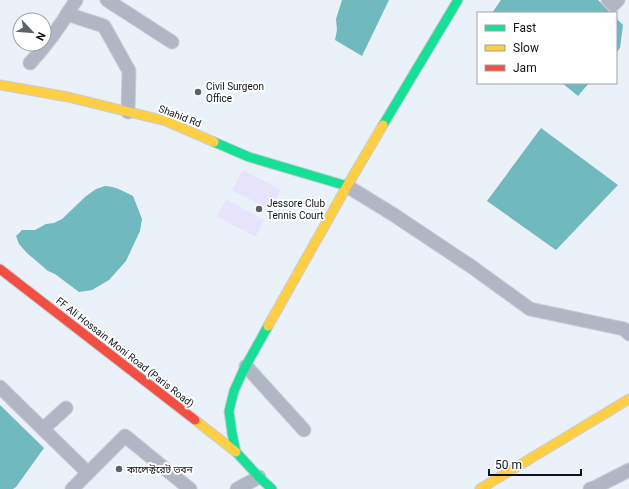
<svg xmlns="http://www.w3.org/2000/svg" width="629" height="489" viewBox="0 0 629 489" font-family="Roboto,'Noto Sans Bengali',sans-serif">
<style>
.pitch{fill:#e7e3fc}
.water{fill:#70b9be}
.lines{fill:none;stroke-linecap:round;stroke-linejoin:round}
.street-casing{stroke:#c9cdd3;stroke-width:15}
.fast-casing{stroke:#c9cdd3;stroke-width:11}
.slow-casing{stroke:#c9cdd3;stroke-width:11}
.jam-casing{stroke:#c9cdd3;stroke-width:11}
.street{stroke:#b1b6c4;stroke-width:13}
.fast{stroke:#16e098;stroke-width:9}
.slow{stroke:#ffcf43;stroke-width:9}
.jam{stroke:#f24e42;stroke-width:9}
.poi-dot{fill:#5c6166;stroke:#fff;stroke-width:1.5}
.labels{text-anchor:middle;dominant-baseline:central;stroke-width:4;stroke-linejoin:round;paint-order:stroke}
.poi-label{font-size:10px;fill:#0f1317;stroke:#fff;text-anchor:start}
.street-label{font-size:10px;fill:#0f1317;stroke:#fff}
</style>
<rect width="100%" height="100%" fill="#eaf1f9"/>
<path class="pitch" d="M 243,170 L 281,190 L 270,210 L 232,190 Z
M 226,199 L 264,220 L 255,237 L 217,216 Z"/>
<path class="water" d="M 342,0 L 389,0 L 362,56 L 335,40 L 337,30 L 336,19 Z
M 501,0 L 598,0 L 611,13 L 492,13 Z
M 616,18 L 623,25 L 620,48 L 616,53 Z
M 562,83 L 589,83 L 578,96 Z
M 541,128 L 618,185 L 556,250 L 487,201 Z
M 105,186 C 117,187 123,191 133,196 L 142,219 L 140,231 L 126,261 L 109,280 L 92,290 L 79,292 L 55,274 L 48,271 L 27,253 L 19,244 L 16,236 L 22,230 L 35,230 L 46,224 L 54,223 L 62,219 L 85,197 L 96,189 Z
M 0,405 L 44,448 L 16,487 L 13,489 L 0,489 Z"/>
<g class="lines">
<defs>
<path id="street" d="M 107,0 L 172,42
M 608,0 L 613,5 L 618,0
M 67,14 L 104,26 L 129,71 L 128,112
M 30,63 C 48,44 63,22 76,0
M 347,186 L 394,215 L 472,267 L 530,309 L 624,329 L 629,334
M 246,366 L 304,430
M 0,387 L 88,473
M 43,429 L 66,408
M 72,489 L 125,436 L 190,489
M 237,489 L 259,477
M 590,489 L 596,487 L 629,470"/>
<path id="fast" d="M 383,125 L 458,0
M 214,142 L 249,157 L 347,186
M 268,326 L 243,371 L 234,391 L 229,411 L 232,433 L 236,452 L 259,477 L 272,489"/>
<path id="slow" d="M 0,85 L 68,97 L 166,121 L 214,142
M 268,326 L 347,186 L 383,125
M 195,420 L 236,452
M 480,489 L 629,399"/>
<path id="jam" d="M 0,269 L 195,420"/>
</defs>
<use href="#street" class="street-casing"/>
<use href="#fast" class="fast-casing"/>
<use href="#slow" class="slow-casing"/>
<use href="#jam" class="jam-casing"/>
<use href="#street" class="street"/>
<use href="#fast" class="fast"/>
<use href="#slow" class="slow"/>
<use href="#jam" class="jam"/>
</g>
<g class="poi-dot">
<circle cx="198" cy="92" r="4"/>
<circle cx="259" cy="209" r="4"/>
<circle cx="119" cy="469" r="4"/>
</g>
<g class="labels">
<g class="poi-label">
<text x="206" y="86">Civil Surgeon<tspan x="206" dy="12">Office</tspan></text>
<text x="267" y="203">Jessore Club<tspan x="267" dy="12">Tennis Court</tspan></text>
<text x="127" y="469">কালেক্টরেট ভবন</text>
</g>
<g class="street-label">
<text transform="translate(180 116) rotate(21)">Shahid Rd</text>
<text transform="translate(125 352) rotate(38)">FF Ali Hossain Moni Road (Paris Road)</text>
</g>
</g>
<rect x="477" y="12" width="140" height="72" fill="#ffffff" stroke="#9fa1a2"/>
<rect x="485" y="25" width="20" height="6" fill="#16e098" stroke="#9fa1a2"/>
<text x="513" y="32" font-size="12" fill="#0f1317">Fast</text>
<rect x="485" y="45" width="20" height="6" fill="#ffcf43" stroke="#9fa1a2"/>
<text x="513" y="52" font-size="12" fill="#0f1317">Slow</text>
<rect x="485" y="65" width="20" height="6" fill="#f24e42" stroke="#9fa1a2"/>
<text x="513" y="72" font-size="12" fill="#0f1317">Jam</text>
<g transform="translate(32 32) rotate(116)"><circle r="19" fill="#ffffff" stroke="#9fa1a2"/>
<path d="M0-3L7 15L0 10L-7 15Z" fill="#5c6166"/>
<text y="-6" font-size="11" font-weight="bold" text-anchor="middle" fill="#0f1317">N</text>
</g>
<path d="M489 469v6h92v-6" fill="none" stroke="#0f1317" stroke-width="2"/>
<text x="495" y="469" font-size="12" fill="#0f1317" stroke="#ffffff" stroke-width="3" paint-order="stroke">50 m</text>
</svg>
